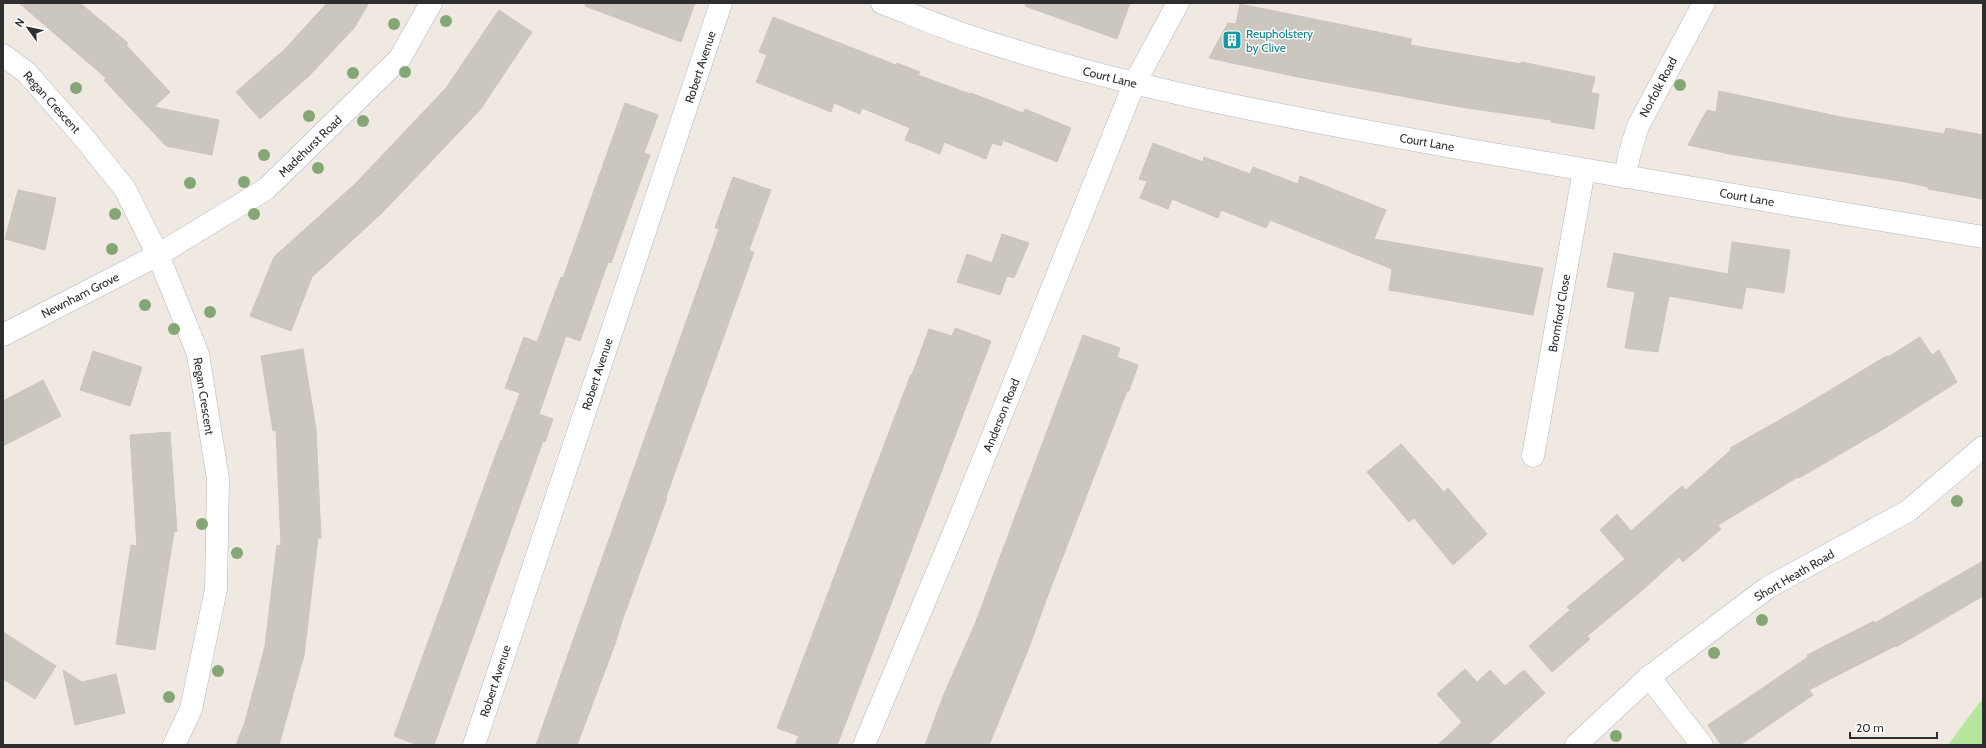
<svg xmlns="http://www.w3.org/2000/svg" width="1986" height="748" viewBox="0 0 1986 748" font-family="Cabin,sans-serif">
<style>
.green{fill:#b6e59e}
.building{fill:#cbc7bf;stroke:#cbc5ba}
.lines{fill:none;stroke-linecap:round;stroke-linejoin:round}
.street-casing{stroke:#b4b7c1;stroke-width:23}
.secondary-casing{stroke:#b4b7c1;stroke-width:23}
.street{stroke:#fff;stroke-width:22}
.secondary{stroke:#fff;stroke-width:22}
.tree{fill:#84a574}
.labels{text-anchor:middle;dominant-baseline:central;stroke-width:3;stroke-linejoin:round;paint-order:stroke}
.culture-label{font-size:12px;fill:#0d838f;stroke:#fff;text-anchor:start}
.street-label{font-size:12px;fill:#2e2e2e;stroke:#fff}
</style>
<rect width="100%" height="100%" fill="#efe9e1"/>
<path class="green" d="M 1983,700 L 1983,745 L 1948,745 L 1979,703 Z"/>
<path class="building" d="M 19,3 L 80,3 L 128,43 L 126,45 L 170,92 L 154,107 L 219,120 L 212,155 L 166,146 L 104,80 L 106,78 Z
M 327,3 L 369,3 L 354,28 L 309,76 L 260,119 L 236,92 L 285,49 Z
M 586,3 L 695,3 L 681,42 L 585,6 Z
M 1026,3 L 1130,3 L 1117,39 L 1025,6 Z
M 1240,4 L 1412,39 L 1410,45 L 1521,64 L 1521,62 L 1595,77 L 1591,93 L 1599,94 L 1594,129 L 1551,122 L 1551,120 L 1460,107 L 1298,77 L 1209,58 L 1228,23 L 1236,24 Z
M 499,10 L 532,32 L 480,110 L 382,213 L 312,277 L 291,331 L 250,316 L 274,257 L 356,183 L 446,88 Z
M 773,17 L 896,65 L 897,63 L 920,72 L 918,75 L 970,94 L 971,93 L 1023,113 L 1025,109 L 1071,128 L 1057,162 L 1003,140 L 1001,146 L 992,143 L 986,159 L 944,142 L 940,154 L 905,140 L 910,128 L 862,108 L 860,114 L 834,103 L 831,112 L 756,82 L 767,55 L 759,52 Z
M 1719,91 L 1841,117 L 1944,134 L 1946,128 L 1983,135 L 1983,199 L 1928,189 L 1928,187 L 1906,182 L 1729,154 L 1688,145 L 1707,110 L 1716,112 Z
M 625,103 L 658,115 L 644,153 L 650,155 L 611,263 L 608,262 L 580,341 L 566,336 L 539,414 L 553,419 L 545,442 L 543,441 L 434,745 L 418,745 L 394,736 L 501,440 L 502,441 L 520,393 L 505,388 L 524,337 L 537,342 L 561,277 L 563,278 Z
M 1153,143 L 1203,162 L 1204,157 L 1250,174 L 1253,167 L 1298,184 L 1300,176 L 1386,210 L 1374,239 L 1543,268 L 1533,315 L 1389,290 L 1392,269 L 1270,220 L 1266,228 L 1221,210 L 1218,218 L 1172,199 L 1168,209 L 1140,198 L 1147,181 L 1139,179 Z
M 733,177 L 771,190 L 749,250 L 754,252 L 666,497 L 667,498 L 622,621 L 615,644 L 577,745 L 536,745 L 719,229 L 715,228 Z
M 18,190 L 56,198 L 45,250 L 5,239 Z
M 1002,234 L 1029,243 L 1014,278 L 1007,276 L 1000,295 L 957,282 L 967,254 L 992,263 Z
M 1732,242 L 1790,250 L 1784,293 L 1746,287 L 1742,309 L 1669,296 L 1658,352 L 1625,348 L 1635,292 L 1607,287 L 1614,253 L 1728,274 Z
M 955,328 L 991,341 L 851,709 L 837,745 L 795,745 L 799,736 L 777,728 L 911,374 L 912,375 L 929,329 L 952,336 Z
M 1083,335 L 1120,348 L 1117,357 L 1138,365 L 1129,391 L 1127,391 L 1046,600 L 1030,645 L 989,745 L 925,745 L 944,694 L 975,624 Z
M 1920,337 L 1932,355 L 1939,350 L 1957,382 L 1885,428 L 1799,478 L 1798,477 L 1718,525 L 1721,529 L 1683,562 L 1679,557 L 1638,594 L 1587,636 L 1590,639 L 1552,672 L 1529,646 L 1570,610 L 1567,607 L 1625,559 L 1600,530 L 1617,514 L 1631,531 L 1682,486 L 1686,490 L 1731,450 L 1730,448 L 1799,409 L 1878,361 L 1887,356 L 1888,357 Z
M 303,349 L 316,429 L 321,538 L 318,538 L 304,655 L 279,745 L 236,745 L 245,722 L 265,646 L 277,545 L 281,546 L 276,430 L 273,431 L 261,356 Z
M 93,351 L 142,367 L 130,406 L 80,390 Z
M 43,380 L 61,416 L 3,446 L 3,401 Z
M 170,432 L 177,531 L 174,532 L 155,650 L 116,644 L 131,545 L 137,546 L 130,435 Z
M 1401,444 L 1444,492 L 1448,488 L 1487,534 L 1453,565 L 1414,518 L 1409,522 L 1367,472 Z
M 1983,561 L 1983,596 L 1896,647 L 1895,646 L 1809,690 L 1813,695 L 1740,745 L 1721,745 L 1708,725 L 1808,657 L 1807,655 L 1874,621 L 1875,623 Z
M 3,632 L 56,666 L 35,699 L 3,679 Z
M 1465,669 L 1477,682 L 1490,670 L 1505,686 L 1524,670 L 1545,693 L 1488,745 L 1438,745 L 1462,722 L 1437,694 Z
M 63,670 L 82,682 L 116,674 L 125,713 L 75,725 Z"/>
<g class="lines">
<defs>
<path id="street" d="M 3,55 L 26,72 L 80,133 L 125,189 L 158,255 L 198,354 L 218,479 L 216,589 L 191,709 L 174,745
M 1625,177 L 1629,156 L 1638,126 L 1704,3
M 3,335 L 158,255 L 266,189 L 400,58 L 431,3
M 1533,456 L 1584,170
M 1649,677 L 1702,745
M 474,745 L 721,3
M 864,745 L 957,525 L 1134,84 L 1178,3"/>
<path id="secondary" d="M 882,3 C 914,15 945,29 978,39 C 1134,90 1297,119 1458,148 C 1633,179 1808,207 1983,237
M 1576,745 L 1649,677 L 1767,588 L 1908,511 L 1983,447"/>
</defs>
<use href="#street" class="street-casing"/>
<use href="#secondary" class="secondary-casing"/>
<use href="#street" class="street"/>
<use href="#secondary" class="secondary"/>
</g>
<g class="tree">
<circle cx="446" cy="21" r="6"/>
<circle cx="394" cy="24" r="6"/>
<circle cx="405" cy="72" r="6"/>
<circle cx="353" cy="73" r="6"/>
<circle cx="1680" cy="85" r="6"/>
<circle cx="76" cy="88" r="6"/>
<circle cx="309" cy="116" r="6"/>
<circle cx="363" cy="121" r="6"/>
<circle cx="264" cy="155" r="6"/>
<circle cx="318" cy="168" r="6"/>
<circle cx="244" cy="182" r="6"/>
<circle cx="190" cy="183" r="6"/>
<circle cx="115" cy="214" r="6"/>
<circle cx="254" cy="214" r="6"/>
<circle cx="112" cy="249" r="6"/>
<circle cx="145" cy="305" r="6"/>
<circle cx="210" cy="312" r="6"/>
<circle cx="174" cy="329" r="6"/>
<circle cx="1957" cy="501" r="6"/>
<circle cx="202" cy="524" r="6"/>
<circle cx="237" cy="553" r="6"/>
<circle cx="1762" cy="620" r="6"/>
<circle cx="1714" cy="653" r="6"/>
<circle cx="218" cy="671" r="6"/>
<circle cx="169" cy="697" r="6"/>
<circle cx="1616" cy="736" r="6"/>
</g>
<defs>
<symbol id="building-square" viewBox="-11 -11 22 22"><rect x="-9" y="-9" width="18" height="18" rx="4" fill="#0f9aa8" stroke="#fff"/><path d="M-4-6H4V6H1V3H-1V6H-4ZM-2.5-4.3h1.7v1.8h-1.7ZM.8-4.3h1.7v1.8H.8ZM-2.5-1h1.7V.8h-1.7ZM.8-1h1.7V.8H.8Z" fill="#fff"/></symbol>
</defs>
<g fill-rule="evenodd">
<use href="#building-square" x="1221" y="29" width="22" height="22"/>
</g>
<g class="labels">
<g class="culture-label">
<text x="1246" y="33">Reupholstery<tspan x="1246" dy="14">by Clive</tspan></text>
</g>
<g class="street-label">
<text transform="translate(700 67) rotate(-72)">Robert Avenue</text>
<text transform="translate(1110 77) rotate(14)">Court Lane</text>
<text transform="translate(1658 87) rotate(-62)">Norfolk Road</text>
<text transform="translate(52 102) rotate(48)">Regan Crescent</text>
<text transform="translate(1427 142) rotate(10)">Court Lane</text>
<text transform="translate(310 146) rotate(-44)">Madehurst Road</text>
<text transform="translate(1747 197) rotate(10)">Court Lane</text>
<text transform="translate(80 295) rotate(-27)">Newnham Grove</text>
<text transform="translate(1559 313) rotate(-80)">Bromford Close</text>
<text transform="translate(597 374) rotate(-72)">Robert Avenue</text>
<text transform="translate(204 396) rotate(81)">Regan Crescent</text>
<text transform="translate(1001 415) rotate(-68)">Anderson Road</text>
<text transform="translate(1794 575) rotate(-30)">Short Heath Road</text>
<text transform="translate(495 681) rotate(-72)">Robert Avenue</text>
</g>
</g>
<rect width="1986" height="748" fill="none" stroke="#2e2e2e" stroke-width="8"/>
<g transform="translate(28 28) rotate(303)" stroke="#ffffff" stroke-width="3" paint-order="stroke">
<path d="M0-3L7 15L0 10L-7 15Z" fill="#2e2e2e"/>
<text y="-6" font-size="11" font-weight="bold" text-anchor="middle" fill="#2e2e2e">N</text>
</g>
<path d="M1850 732v6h87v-6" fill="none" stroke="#2e2e2e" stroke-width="2"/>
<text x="1856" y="732" font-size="12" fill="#2e2e2e" stroke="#ffffff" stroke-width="3" paint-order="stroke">20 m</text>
</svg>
